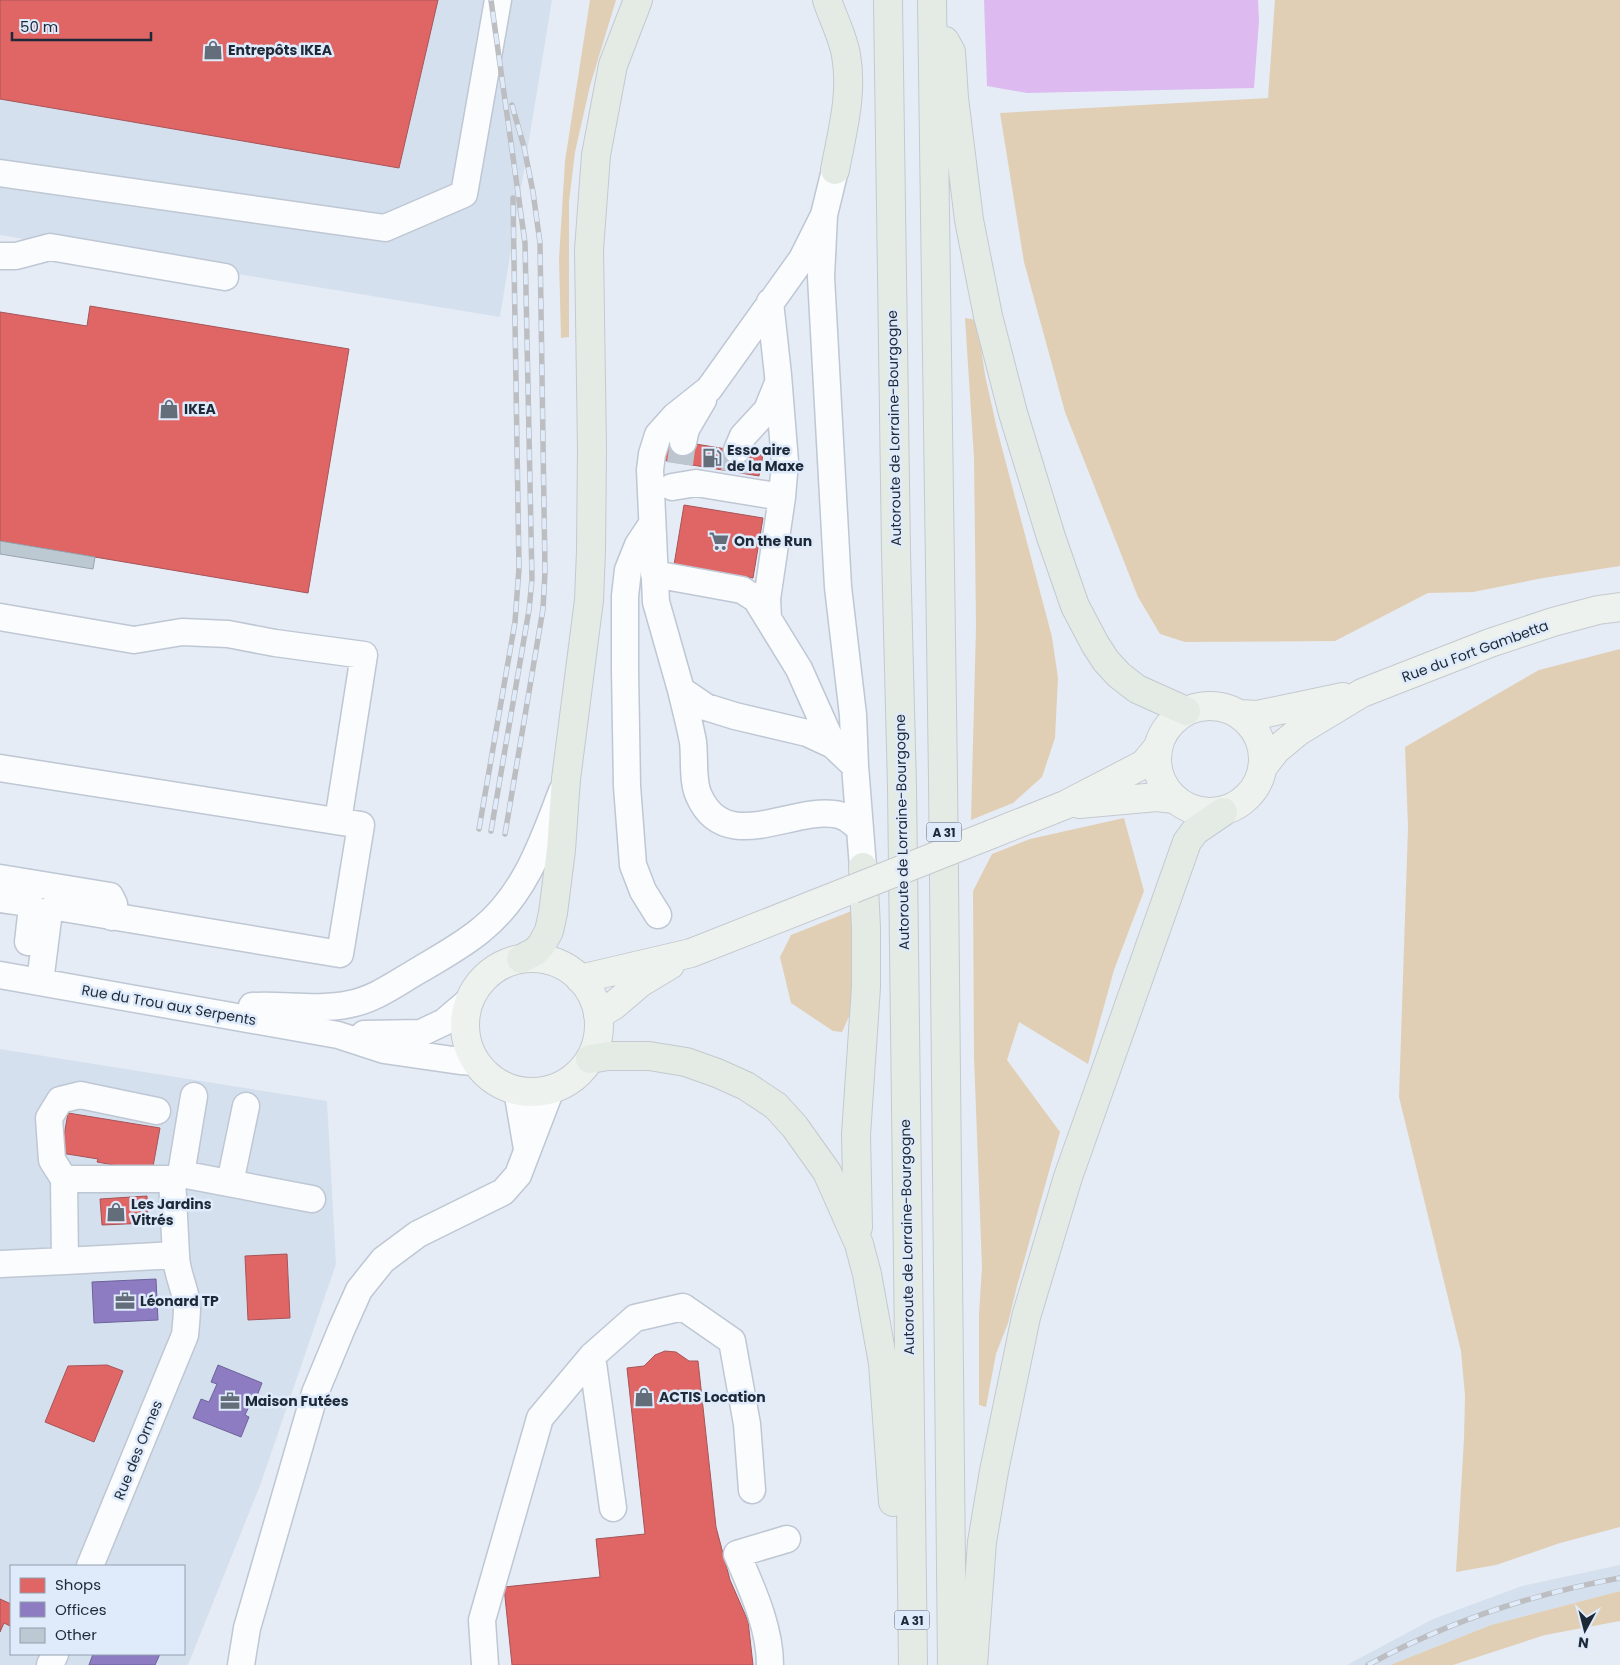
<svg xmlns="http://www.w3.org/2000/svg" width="1620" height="1665" viewBox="0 0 1620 1665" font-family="Poppins,sans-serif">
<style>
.built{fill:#d5e0ee;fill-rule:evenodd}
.green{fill:#e1cfb5}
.water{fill:#ddbbf1}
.shops{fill:#e06666;stroke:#a65458}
.offices{fill:#8e7cc3;stroke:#6c6399}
.building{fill:#bcc9d2;stroke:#99a4ae}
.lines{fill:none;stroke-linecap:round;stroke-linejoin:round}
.minor-tunnel{stroke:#bdc5cf;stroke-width:26;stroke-dasharray:26 13;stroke-linecap:butt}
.minor-casing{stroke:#bec7d3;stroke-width:29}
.major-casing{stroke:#c4c9cf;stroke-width:30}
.highway-casing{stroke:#c4c9cf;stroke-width:30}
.minor{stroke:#fbfcfe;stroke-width:26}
.major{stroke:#eef2ee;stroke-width:28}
.highway{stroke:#e4ebe4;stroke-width:28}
.rail-casing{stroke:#bcbec1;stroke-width:5.5}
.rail{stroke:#dfebfb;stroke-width:4;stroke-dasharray:11;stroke-linecap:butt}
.major-bridge-casing{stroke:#c4c9cf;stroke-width:30;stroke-linecap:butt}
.major-bridge{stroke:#eef2ee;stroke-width:28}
.labels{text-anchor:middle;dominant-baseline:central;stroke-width:5;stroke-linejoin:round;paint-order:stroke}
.shield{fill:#dfebfb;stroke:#586372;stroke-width:1}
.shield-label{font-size:12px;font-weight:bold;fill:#1e2938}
.poi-label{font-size:14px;font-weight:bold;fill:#1e2938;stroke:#dfebfb;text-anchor:start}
.street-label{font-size:14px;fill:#1e2938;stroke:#dfebfb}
</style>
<rect width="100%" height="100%" fill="#e5ecf5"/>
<path class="built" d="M 0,0 L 552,0 L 500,317 L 0,235 Z
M 0,1049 L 327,1101 L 336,1264 L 261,1483 L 188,1665 L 0,1665 ZM 11,1566 L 184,1566 L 184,1654 L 11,1654 Z
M 1620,1565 L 1620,1591 L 1491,1625 L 1390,1665 L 1347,1665 L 1433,1619 L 1522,1586 Z"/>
<path class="green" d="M 590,0 L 616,0 L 590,86 L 575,152 L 569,202 L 569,337 L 561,338 L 559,259 L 565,161 Z
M 1275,0 L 1620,0 L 1620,566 L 1543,578 L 1473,592 L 1428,593 L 1335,641 L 1185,642 L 1160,634 L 1138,597 L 1065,412 L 1024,262 L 1000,113 L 1268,98 Z
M 965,318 L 977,320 L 985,375 L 997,429 L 1052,637 L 1058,678 L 1055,738 L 1042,777 L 1013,803 L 971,820 L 976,626 L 974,458 Z
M 1620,649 L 1620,1527 L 1560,1543 L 1496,1565 L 1456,1572 L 1464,1439 L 1465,1396 L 1461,1351 L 1399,1097 L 1408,827 L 1405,747 L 1539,670 Z
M 1124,818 L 1144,891 L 1114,970 L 1088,1064 L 1019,1022 L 1007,1060 L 1060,1132 L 1017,1286 L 1008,1323 L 996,1354 L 986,1407 L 979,1405 L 979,1314 L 982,1267 L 974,1057 L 973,891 L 992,854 L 1030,839 Z
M 854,910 L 855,1003 L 842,1032 L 833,1031 L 791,1003 L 780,957 L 791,935 Z
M 1620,1591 L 1620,1621 L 1545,1635 L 1453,1665 L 1390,1665 L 1491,1625 Z"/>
<path class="water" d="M 984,0 L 1258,0 L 1259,21 L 1254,88 L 1027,93 L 987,86 Z"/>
<path class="shops" d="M 0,0 L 438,0 L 399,168 L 0,99 Z
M 90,306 L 349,349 L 308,593 L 0,541 L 0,312 L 87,326 Z
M 665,439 L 763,455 L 759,476 L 662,460 Z
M 684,505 L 763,518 L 753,578 L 674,565 Z
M 68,1113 L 160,1128 L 152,1172 L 97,1162 L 98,1159 L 61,1153 Z
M 147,1196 L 148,1223 L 102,1225 L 100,1199 Z
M 287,1254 L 290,1318 L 248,1320 L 245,1256 Z
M 665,1351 L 676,1352 L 689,1361 L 698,1361 L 716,1527 L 730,1580 L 748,1621 L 753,1665 L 512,1665 L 504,1587 L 600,1577 L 596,1539 L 645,1534 L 627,1368 L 644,1366 L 655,1355 Z
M 107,1365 L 123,1371 L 94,1442 L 45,1422 L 68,1366 Z
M 0,1599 L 11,1604 L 11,1624 L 10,1626 L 4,1623 L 0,1632 Z"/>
<path class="offices" d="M 156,1279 L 158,1320 L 94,1323 L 92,1282 Z
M 218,1365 L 262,1383 L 255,1401 L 252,1400 L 245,1415 L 249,1417 L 241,1437 L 193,1418 L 201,1399 L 209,1402 L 217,1384 L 211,1382 Z
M 93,1654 L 160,1654 L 155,1665 L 89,1665 Z"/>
<path class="building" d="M 0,541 L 95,557 L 93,569 L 0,554 Z"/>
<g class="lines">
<path class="minor-tunnel" d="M 680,464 L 683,442
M 734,472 L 737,450"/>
<defs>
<path id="minor" d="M 835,170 L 824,215 L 821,277 L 838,587 L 853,715 L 855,766 L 863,867
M 0,173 L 385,228 L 464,194 L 498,0
M 824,215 L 802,259 L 709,389 L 675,416 L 658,435 L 652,454 L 650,470 L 656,602 L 681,690 L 706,707 L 735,716 L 807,733 L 833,745 L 855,766
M 0,256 L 16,256 L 50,247 L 225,277
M 683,442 L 686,429 L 703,400
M 737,450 L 743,436 L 767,410 L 778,383
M 672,487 L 696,483 L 782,497
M 652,524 L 638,545 L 628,570 L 625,596 L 625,670 L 627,786 L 633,865 L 643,891 L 658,915
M 654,574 L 742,590 L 756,599 L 799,669 L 833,745
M 0,617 L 134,640 L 182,632 L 228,634 L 275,643 L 364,655 L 338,821
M 768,618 L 767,599 L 782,497 L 785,462 L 778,375 L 770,302
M 681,690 C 685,707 690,725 693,742 C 695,758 692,782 699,796 C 725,855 790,808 834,814 C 845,815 852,822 860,829
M 0,768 L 361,825 L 340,954 L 57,907 L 49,911 L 40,982
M 0,878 L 110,896 L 114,904 L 112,917
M 0,899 L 29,903 L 32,907 L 28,942
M 0,975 L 338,1035 L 384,1050 L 460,1061 L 476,1062
M 252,1006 C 285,1004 317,1011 350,1004 C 376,999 398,982 421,969 C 441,957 463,945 481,930 C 525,895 543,841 562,791
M 364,1034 L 421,1033 L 444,1022 L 470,1000
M 517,1090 L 527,1149
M 181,1174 L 194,1096
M 64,1179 L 52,1160 L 49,1118 L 60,1100 L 80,1095 L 157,1111
M 172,1179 L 181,1174 L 312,1199
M 230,1183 L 246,1106
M 0,1264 L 65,1261
M 592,1356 L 613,1508
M 90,1566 L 185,1335 C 186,1325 187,1316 187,1306 C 186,1289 176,1273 176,1255 L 172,1179 L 64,1179 L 65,1261 L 176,1255
M 50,1665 L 55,1654
M 241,1665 L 247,1628 L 315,1393 L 342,1328 L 359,1290 L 383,1260 L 418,1234 L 503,1192 L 518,1175 L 551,1089
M 485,1665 L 482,1620 L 540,1418 L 592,1356 L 635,1318 L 683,1307 L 732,1341 L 747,1424 L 752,1490
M 770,1665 C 770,1627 752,1589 737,1554 L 787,1539"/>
<path id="major" d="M1157 759a53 53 0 1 1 106 0a53 53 0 1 1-106 0Z
M 1240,714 L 1257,715 L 1343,697
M 1263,767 L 1276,750 L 1299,731 L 1362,693 L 1490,643 L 1553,622 L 1598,610 L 1620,607
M 1079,804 L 1157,797 L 1174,799
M 992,834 L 1065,805 L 1144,764 L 1158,747
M465 1025a67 67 0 1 1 134 0a67 67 0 1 1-134 0Z
M 580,979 L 691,953 L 853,889
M 598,1015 L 613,1006 L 640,983 L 670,965"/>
<path id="highway" d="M 827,0 C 833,18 843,37 846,55 C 853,94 842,132 835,170
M 888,0 L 896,552 L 902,787 L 913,1665
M 932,0 L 943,780 L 952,1665
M 945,41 L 951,52 L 954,98 L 969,220 L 988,316 L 1013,413 L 1051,537 L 1075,606 L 1095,644 L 1106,661 L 1119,675 L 1137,689 L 1186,711
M 521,959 L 536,951 L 542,944 L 549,931 L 553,913 L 561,850 L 566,779 L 589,600 L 591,551 L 592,449 L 589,250 L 596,155 L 613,65 L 638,0
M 590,1059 L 608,1056 L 649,1056 L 686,1062 L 717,1073 L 746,1086 L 776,1106 L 795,1127 L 827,1172 L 859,1244 L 867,1274 L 883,1363 L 893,1502
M 858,1227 L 856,1135 L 866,987 L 866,928 L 863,867
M 973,1665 L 982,1542 L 994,1471 L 1026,1317 L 1068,1177 L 1187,842 L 1195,831 L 1223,812"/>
</defs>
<use href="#minor" class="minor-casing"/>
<use href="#major" class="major-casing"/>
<use href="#highway" class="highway-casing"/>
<use href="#minor" class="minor"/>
<use href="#major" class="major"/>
<use href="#highway" class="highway"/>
<defs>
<path id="rail" d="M 479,829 L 515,622 L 519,568 L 513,198
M 491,831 L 529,610 L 532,579 L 525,243 L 491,0
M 505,834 L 543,609 L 545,572 L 540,243 L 533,192 L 524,147 L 512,105
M 1368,1665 C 1447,1622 1532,1594 1620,1578"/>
</defs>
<use href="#rail" class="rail-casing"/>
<use href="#rail" class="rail"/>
<defs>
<path id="major-bridge" d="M 853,889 L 992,834"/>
</defs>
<use href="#major-bridge" class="major-bridge-casing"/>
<use href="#major-bridge" class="major-bridge"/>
</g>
<defs>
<symbol id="shop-bare" viewBox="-9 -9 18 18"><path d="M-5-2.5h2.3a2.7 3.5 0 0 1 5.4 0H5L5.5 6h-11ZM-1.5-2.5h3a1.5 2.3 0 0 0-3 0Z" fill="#646d7a" stroke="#dfebfb" stroke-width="2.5" paint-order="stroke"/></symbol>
<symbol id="fuel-bare" viewBox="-9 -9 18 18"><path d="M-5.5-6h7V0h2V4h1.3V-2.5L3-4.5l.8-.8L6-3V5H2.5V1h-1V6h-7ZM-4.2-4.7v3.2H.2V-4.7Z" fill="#646d7a" stroke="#dfebfb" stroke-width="2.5" paint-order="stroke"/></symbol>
<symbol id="supermarket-bare" viewBox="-9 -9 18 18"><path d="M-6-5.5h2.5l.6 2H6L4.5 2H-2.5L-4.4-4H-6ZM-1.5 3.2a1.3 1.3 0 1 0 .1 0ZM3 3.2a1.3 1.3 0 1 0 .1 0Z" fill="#646d7a" stroke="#dfebfb" stroke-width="2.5" paint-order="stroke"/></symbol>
<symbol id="office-bare" viewBox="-9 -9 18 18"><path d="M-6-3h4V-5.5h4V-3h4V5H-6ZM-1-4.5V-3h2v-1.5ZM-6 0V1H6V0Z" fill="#646d7a" stroke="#dfebfb" stroke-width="2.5" paint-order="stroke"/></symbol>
</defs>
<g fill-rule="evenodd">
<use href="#shop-bare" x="199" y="36" width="28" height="28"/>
<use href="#shop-bare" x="155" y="395" width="28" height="28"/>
<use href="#fuel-bare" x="698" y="444" width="28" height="28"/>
<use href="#supermarket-bare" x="705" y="527" width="28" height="28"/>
<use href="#shop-bare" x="102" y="1198" width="28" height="28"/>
<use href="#office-bare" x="111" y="1287" width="28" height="28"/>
<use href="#shop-bare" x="630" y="1383" width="28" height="28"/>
<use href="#office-bare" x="216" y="1387" width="28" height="28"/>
</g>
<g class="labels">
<g class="shield">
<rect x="926.5" y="822.5" width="35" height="19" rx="4"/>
<rect x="894.5" y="1610.5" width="35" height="19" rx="4"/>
</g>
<g class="shield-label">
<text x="944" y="832">A 31</text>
<text x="912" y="1620">A 31</text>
</g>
<g class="poi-label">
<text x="228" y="50">Entrepôts IKEA</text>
<text x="184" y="409">IKEA</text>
<text x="727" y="450">Esso aire<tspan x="727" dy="16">de la Maxe</tspan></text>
<text x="734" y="541">On the Run</text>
<text x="131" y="1204">Les Jardins<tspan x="131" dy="16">Vitrés</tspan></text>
<text x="140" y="1301">Léonard TP</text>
<text x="659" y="1397">ACTIS Location</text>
<text x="245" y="1401">Maison Futées</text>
</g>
<g class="street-label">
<text transform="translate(894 428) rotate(-91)">Autoroute de Lorraine-Bourgogne</text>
<text transform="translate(1475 651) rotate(-20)">Rue du Fort Gambetta</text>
<text transform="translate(902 832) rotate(-91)">Autoroute de Lorraine-Bourgogne</text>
<text transform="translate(169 1005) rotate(10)">Rue du Trou aux Serpents</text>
<text transform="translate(907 1237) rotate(-91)">Autoroute de Lorraine-Bourgogne</text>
<text transform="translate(138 1450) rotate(-68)">Rue des Ormes</text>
</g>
</g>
<rect x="10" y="1565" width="175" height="90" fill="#dfebfb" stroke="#929dad"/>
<rect x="20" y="1578" width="25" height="15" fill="#e06666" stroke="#929dad"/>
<text x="55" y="1590" font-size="15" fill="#1e2938">Shops</text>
<rect x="20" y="1602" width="25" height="15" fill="#8e7cc3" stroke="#929dad"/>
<text x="55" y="1615" font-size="15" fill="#1e2938">Offices</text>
<rect x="20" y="1628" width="25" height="15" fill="#bcc9d2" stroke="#929dad"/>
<text x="55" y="1640" font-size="15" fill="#1e2938">Other</text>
<g transform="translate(1585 1630) rotate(187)" stroke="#dfebfb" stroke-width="4" paint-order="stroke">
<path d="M0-4L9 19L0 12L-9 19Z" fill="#1e2938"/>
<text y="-8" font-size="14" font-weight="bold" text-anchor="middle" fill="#1e2938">N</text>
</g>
<path d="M12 32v8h139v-8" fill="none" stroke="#1e2938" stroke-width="2.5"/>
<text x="20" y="32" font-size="15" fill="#1e2938" stroke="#dfebfb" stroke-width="4" paint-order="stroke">50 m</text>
</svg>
